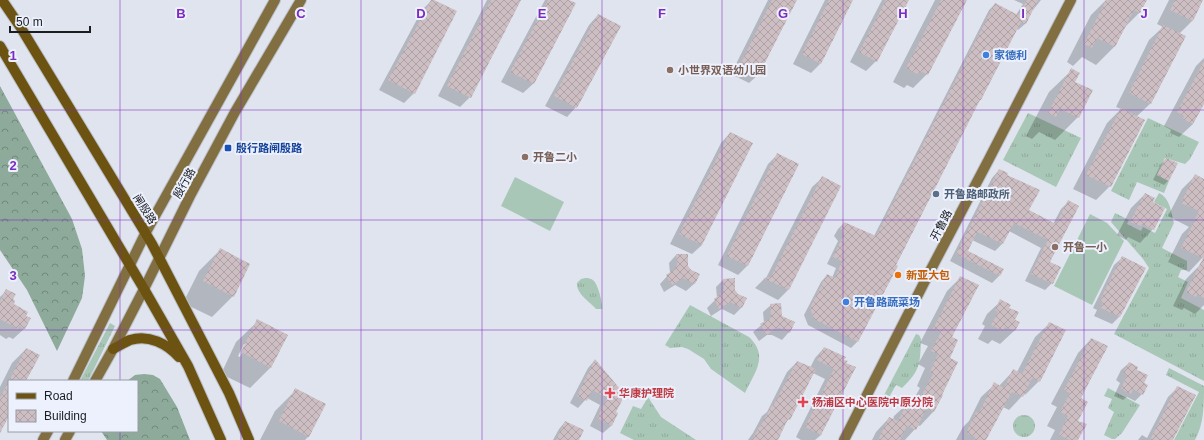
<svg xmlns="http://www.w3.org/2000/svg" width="1204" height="440" viewBox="0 0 1204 440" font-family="Helvetica,'Noto Sans SC',sans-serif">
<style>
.grass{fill:url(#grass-tufts)}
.forest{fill:url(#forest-crowns)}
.pitch{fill:#a9c7b6}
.shadow{fill:#0003;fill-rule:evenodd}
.building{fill:url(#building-cross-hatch)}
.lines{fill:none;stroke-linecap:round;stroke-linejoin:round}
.secondary-casing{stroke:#bcc0ca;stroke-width:12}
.primary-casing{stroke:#bcc0ca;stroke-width:12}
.secondary{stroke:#826f41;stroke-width:10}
.primary{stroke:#6c5312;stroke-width:10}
.grid{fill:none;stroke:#7b2cbf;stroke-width:1;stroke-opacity:0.55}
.shop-dot{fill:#3f7fe0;stroke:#ecf1fd;stroke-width:1.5}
.education-dot{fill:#8d6e63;stroke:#ecf1fd;stroke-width:1.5}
.transit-dot{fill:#1a4fb4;stroke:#ecf1fd;stroke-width:1.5}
.service-dot{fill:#5c6f8a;stroke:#ecf1fd;stroke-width:1.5}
.food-dot{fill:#e8710a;stroke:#ecf1fd;stroke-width:1.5}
.health-dot{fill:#e0444e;stroke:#ecf1fd;stroke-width:1.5}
.labels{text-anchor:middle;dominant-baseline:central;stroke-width:4;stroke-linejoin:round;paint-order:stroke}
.shop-label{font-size:11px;font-weight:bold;fill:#366cbe;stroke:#ecf1fd;text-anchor:start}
.education-label{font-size:11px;font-weight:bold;fill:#785e54;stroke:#ecf1fd;text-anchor:start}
.transit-label{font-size:11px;font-weight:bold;fill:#164399;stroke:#ecf1fd;text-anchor:start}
.street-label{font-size:11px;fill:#1b1d21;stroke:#ecf1fd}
.service-label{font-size:11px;font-weight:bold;fill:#4e5e75;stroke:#ecf1fd;text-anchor:start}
.food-label{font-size:11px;font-weight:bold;fill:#c56008;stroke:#ecf1fd;text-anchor:start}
.health-label{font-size:11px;font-weight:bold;fill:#be3a42;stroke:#ecf1fd;text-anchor:start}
.grid-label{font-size:13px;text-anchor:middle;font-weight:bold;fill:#7b2cbf;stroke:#ecf1fd;stroke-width:4;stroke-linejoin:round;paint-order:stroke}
</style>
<defs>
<pattern id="grass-tufts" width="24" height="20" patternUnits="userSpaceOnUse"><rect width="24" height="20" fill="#a9c7b6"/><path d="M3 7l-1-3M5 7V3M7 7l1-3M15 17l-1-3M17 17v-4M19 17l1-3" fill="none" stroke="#91aa9c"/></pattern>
<pattern id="forest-crowns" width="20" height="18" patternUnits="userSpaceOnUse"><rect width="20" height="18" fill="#8daa9a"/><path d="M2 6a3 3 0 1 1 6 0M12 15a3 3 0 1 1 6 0" fill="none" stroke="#728a7d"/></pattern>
<pattern id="building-cross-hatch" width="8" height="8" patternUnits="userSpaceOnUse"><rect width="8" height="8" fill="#ccbec2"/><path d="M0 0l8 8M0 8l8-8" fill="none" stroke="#afa3a6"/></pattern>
</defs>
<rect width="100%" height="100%" fill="#dfe4ef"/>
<path class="grass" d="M 1028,113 L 1081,138 L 1056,187 L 1003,160 Z
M 1148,118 L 1199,142 L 1190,159 L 1185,164 L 1165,158 L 1157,175 L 1169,181 L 1164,193 L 1137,182 L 1129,200 L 1111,191 Z
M 1159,193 C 1170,198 1171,212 1174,223 L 1162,248 L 1187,261 L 1187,270 L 1181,270 L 1178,277 L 1188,282 L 1181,298 L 1204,310 L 1204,381 L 1114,334 L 1149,268 L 1143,259 L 1111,222 L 1115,213 L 1129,220 L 1127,224 L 1141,231 L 1143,227 L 1155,233 L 1167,209 L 1154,202 Z
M 585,278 C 588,278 591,278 594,281 C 598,285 603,304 602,309 L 596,309 C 590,302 576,294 577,283 L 581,279 Z
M 690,305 L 749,337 C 769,356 755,372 745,393 L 711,369 L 704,359 L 688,349 L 682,347 L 670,348 L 665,345 Z
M 110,323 L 115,326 L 88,381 L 80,381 Z
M 916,334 L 919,335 L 921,339 C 920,363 921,370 902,388 L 896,385 L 888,399 L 883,397 Z
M 1169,368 L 1204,386 C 1204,405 1204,424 1195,440 L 1174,440 L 1199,392 L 1166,375 Z
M 1108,388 L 1140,405 L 1122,433 L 1115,439 L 1112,439 L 1104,435 L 1114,412 L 1108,408 L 1112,399 L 1104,396 Z
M 648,397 L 661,417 L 696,440 L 634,440 L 620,433 L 633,406 L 641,409 Z
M1013 426a11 11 0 1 1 22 0a11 11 0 1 1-22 0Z"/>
<path class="forest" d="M 0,86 L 72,219 L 82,249 L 85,276 L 82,298 L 57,351 L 27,290 L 0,250 Z
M 144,374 L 153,375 L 160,379 L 177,407 L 190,440 L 107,440 L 101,431 L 137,431 L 137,381 L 127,381 L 135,375 Z"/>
<path class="pitch" d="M 515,177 L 564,202 L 550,231 L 501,206 Z
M 1090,214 L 1107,223 L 1124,241 L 1092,305 L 1054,286 Z"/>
<path class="shadow" d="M 432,0 L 414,93 L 404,103 L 379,90 L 422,10 Z
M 487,0 L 520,0 L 470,97 L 460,107 L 438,96 Z
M 545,0 L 567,0 L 574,4 L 533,84 L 523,93 L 501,82 Z
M 768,0 L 796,0 L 759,74 L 749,83 L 731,74 Z
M 825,0 L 852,0 L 820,64 L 811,73 L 793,64 Z
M 882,0 L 908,0 L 876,61 L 866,71 L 850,62 Z
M 935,0 L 965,0 L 927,74 L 913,88 L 907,85 L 904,88 L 893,82 Z
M 1014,0 L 1041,0 L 1033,10 L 1032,9 L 1025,24 L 1018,30 L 1017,29 L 978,102 L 857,342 L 851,348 L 808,325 L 804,315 L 821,282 L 827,275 L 832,278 L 836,268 L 827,264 L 838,241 L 834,236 L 838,229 L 844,223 L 874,236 L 989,10 L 995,4 L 1016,15 L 1023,4 Z
M 1106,0 L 1145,0 L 1139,13 L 1123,29 L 1114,47 L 1096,65 L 1082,57 L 1073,66 L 1067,62 L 1091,15 Z
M 1169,0 L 1202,0 L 1192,21 L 1179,34 L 1151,103 L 1136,117 L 1110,186 L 1096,200 L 1073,189 L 1107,123 L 1121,109 L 1116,107 L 1149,40 L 1163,27 L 1157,24 Z
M 598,15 L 576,107 L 567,117 L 545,106 L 589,25 Z
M 1204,58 L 1204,102 L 1193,124 L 1179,137 L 1170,133 L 1171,130 L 1164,126 L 1196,66 Z
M 1072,70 L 1078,117 L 1055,140 L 1039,132 L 1032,139 L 1026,136 L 1049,92 Z
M 730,133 L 702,245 L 692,254 L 670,244 L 721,143 Z
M 778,154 L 748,265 L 738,275 L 718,265 L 768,164 Z
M 1166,159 L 1169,180 L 1164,185 L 1153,180 L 1161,164 Z
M 999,170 L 1028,211 L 1053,224 L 1061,209 L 1068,202 L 1049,263 L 1052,283 L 1045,290 L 1025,281 L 1041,248 L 1009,231 L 1002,244 L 995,251 L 972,240 L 966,251 L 1002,269 L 999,276 L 992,283 L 950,261 L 992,178 Z
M 1196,175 L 1204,180 L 1204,256 L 1189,272 L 1168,262 L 1182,234 L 1189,227 L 1168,216 L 1182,189 Z
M 822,178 L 840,187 L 788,290 L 778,300 L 755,288 L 764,279 L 766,278 L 812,187 Z
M 1145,194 L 1151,202 L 1153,229 L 1140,243 L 1128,237 L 1126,240 L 1117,235 L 1131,208 Z
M 220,250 L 233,296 L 212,317 L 183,303 L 199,271 Z
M 676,255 L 691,270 L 699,274 L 694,284 L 686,291 L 675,285 L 664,292 L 660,284 L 670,273 L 669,263 Z
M 1122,258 L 1144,268 L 1119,317 L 1112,324 L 1094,316 L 1097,310 L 1093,308 L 1114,265 Z
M 1200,265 L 1204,267 L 1204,305 L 1195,314 L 1184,308 L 1182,310 L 1173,306 L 1186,279 Z
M 961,277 L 942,396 L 933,412 L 920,426 L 917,425 L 915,429 L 905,440 L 872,440 L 876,432 L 889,418 L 893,420 L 894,416 L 908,403 L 911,404 L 920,388 L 917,386 L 925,368 L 918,364 L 928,346 L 920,343 L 947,291 Z
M 723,280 L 738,295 L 746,298 L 741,308 L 734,315 L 722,309 L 711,316 L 707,308 L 717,298 L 716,287 Z
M 6,291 L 12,300 L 12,305 L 29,319 L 24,329 L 13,339 L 9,337 L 6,339 L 0,335 L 0,297 Z
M 1001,301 L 1008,309 L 1014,320 L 1018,322 L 1014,331 L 1000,344 L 992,340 L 988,344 L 978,339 L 985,326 L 982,324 L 987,314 Z
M 771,305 L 781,317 L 789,332 L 782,340 L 772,335 L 767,335 L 759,341 L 753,332 L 764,323 L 763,312 Z
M 258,321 L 271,367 L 250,388 L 221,374 L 236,342 ZM 244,344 L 246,344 L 240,357 L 238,356 Z
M 1049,324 L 1039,381 L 1025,395 L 1024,394 L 1009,410 L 1003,407 L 985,440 L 956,440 L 963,427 L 969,421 L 981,397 L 995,384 L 999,386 L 1014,370 L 1017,372 L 1035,337 Z
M 1091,339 L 1077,421 L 1077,440 L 1050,440 L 1055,430 L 1047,426 L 1057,407 L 1051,404 L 1078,353 Z
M 824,348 L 843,361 L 845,364 L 821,435 L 815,440 L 801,440 L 796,437 L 825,379 L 813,373 L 789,419 L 785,423 L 776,440 L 748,440 L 753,433 L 762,416 L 767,412 L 787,372 L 797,362 L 810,368 L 815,358 Z
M 26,349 L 25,381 L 9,381 L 9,413 L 0,431 L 0,387 L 12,363 Z
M 595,360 L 615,413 L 617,414 L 611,426 L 603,433 L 590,426 L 600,405 L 587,398 L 578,408 L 570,403 L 588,368 Z
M 1129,363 L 1136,371 L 1143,383 L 1142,394 L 1135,401 L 1127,397 L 1123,400 L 1114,396 L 1120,383 L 1116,380 L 1121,370 Z
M 1178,387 L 1172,440 L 1138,440 L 1142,435 L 1147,438 L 1168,397 Z
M 296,390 L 309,436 L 305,440 L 260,440 L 275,411 Z
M 565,422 L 578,440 L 553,440 L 559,429 Z"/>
<path class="building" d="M 431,0 L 434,0 L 457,11 L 415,94 L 388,80 Z
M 491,0 L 521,0 L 471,98 L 447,86 Z
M 548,0 L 569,0 L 576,3 L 534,84 L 510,72 Z
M 772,0 L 797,0 L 759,74 L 740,65 Z
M 829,0 L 853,0 L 821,64 L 802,54 Z
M 886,0 L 909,0 L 877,62 L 859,52 Z
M 941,0 L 967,0 L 928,75 L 920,71 L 919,75 L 906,68 Z
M 1027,0 L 1038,0 L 1026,24 L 1021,22 L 981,100 L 980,100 L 896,265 L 898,266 L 858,342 L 814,319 L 810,308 L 827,274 L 835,278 L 842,261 L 833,257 L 844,234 L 840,229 L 844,222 L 876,236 L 995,3 L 1018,15 Z
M 1106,0 L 1147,0 L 1140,13 L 1134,10 L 1115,47 L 1097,38 L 1092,48 L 1084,44 Z
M 1175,0 L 1203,0 L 1193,21 L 1170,10 Z
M 598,14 L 621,26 L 577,108 L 554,96 Z
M 1163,25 L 1186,36 L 1151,104 L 1129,93 Z
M 1204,61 L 1204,104 L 1193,124 L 1183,119 L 1184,116 L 1177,112 Z
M 1071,68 L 1080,73 L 1075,82 L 1093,90 L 1079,118 L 1060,109 L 1056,117 L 1048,113 Z
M 1121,108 L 1145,120 L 1111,187 L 1086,175 Z
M 730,132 L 753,143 L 702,245 L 679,234 Z
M 777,153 L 799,164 L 748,266 L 727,256 Z
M 1166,158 L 1178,163 L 1169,181 L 1157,175 Z
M 999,169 L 1008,173 L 1007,175 L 1040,190 L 1029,210 L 1056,224 L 1068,200 L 1079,206 L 1050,262 L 1061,267 L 1053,284 L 1031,274 L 1048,240 L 1014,223 L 1003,244 L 977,232 L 968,251 L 1004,269 L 1000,276 L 956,254 Z
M 1195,174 L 1204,179 L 1204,298 L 1197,294 L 1196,297 L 1186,292 L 1203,258 L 1181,248 L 1199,211 L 1181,203 Z
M 822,176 L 841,186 L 789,290 L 763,278 L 772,277 L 771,277 Z
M 1145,193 L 1155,198 L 1153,202 L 1165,208 L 1154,230 L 1142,224 L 1141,226 L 1130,222 Z
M 220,248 L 250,264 L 234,297 L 203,281 Z
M 676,254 L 688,254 L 688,266 L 691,270 L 700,274 L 695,284 L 683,278 L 672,285 L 666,275 L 675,269 L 677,265 Z
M 1122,256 L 1146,268 L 1120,317 L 1101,308 L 1103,302 L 1100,300 Z
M 960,276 L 979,285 L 952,337 L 958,340 L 950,358 L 958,362 L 942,395 L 943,395 L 934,412 L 926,409 L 916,430 L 907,426 L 900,440 L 878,440 L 889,417 L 898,421 L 908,401 L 916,406 L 933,374 L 930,372 L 938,354 L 931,351 L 941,332 L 933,329 Z
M 735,278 L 735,290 L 738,294 L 747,298 L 742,308 L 730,302 L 719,309 L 714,299 L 722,293 L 724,289 L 723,279 Z
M 6,289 L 16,294 L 13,299 L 15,301 L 14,304 L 28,312 L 26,316 L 31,318 L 25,329 L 19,326 L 18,329 L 0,319 L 0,301 Z
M 1000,299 L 1011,305 L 1009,308 L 1019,312 L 1015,320 L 1020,322 L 1015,331 L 1005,327 L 1003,331 L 991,325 L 998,312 L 995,310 Z
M 781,303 L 782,316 L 795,322 L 790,333 L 780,328 L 775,328 L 767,335 L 760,324 L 771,318 L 770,304 Z
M 257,319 L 288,335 L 271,368 L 241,352 Z
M 1049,322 L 1066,330 L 1040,382 L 1032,378 L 1023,397 L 1012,392 L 986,440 L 974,440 L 975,437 L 966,433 L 976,412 L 979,413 L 994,382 L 1004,388 L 1013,369 L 1022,374 Z
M 1091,338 L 1108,346 L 1081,398 L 1088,402 L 1078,421 L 1087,424 L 1078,440 L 1070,440 L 1059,435 L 1068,416 L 1060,412 L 1070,393 L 1064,390 Z
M 824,347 L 846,357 L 844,360 L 848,361 L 846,363 L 856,367 L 821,435 L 805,427 L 834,369 L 817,360 Z
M 26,348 L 40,355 L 26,381 L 9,381 L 9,416 L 0,433 L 0,398 Z
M 595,359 L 625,395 L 616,412 L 618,413 L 612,426 L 597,418 L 607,398 L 592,390 L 587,401 L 577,396 Z
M 797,361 L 816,369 L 790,420 L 788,419 L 778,440 L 752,440 L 759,427 L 760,427 L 772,405 L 773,406 Z
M 1129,362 L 1138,367 L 1137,370 L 1148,375 L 1144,383 L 1148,385 L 1143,395 L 1133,389 L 1131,394 L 1121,389 L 1127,375 L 1123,373 Z
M 1177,386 L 1196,395 L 1173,440 L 1150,440 Z
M 295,388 L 326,404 L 309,437 L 279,421 Z
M 565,421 L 584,430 L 579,440 L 556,440 Z"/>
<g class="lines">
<defs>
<path id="secondary" d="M 73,381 L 146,232 L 275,0
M 95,381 L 113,349 L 144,289 L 190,196 L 235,112 L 301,0
M 43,440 L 48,431
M 65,440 L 70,431
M 844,440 L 929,273 L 989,159 L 1071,0"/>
<path id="primary" d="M 2,0 L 21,28 L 152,244 L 229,393 L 249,440
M 0,46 L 144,289 L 188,366 L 221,440
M 113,349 C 119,346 125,342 130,340 C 149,334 167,344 179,357"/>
</defs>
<use href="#secondary" class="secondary-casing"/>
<use href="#primary" class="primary-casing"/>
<use href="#secondary" class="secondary"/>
<use href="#primary" class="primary"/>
</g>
<path class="grid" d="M 120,0 L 120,381M 241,0 L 241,440M 361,0 L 361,440M 482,0 L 482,440M 602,0 L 602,440M 722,0 L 722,440M 843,0 L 843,440M 963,0 L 963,440M 1084,0 L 1084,440M 0,110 L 1204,110M 0,220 L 1204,220M 0,330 L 1204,330M 120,431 L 120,440"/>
<g class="shop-dot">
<circle cx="986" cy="55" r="4"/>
<circle cx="846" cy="302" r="4"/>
</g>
<g class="education-dot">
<circle cx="670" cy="70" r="4"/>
<circle cx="525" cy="157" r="4"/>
<circle cx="1055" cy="247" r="4"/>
</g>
<rect class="transit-dot" x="224" y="144" width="8" height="8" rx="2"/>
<circle class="service-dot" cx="936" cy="194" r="4"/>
<circle class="food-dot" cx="898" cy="275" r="4"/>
<g class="health-dot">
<path d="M608 387h4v4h4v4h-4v4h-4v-4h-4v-4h4z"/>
<path d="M801 396h4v4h4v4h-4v4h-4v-4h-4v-4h4z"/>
</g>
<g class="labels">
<g class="shop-label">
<text x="994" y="55">家德利</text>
<text x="854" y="302">开鲁路蔬菜场</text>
</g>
<g class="education-label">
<text x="678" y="70">小世界双语幼儿园</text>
<text x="533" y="157">开鲁二小</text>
<text x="1063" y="247">开鲁一小</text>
</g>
<g class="transit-label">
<text x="236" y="148">殷行路闸殷路</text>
</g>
<g class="street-label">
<text transform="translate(184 183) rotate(-61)">殷行路</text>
<text transform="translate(145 209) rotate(58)">闸殷路</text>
<text transform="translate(941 225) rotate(-62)">开鲁路</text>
</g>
<g class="service-label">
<text x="944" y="194">开鲁路邮政所</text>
</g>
<g class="food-label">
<text x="906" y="275">新亚大包</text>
</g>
<g class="health-label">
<text x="619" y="393">华康护理院</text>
<text x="812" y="402">杨浦区中心医院中原分院</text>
</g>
</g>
<g class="grid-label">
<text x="181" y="18">B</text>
<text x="301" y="18">C</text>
<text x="421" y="18">D</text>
<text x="542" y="18">E</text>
<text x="662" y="18">F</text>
<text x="783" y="18">G</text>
<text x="903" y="18">H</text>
<text x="1023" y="18">I</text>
<text x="1144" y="18">J</text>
<text x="13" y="60">1</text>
<text x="13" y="170">2</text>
<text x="13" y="280">3</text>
</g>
<rect x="8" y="380" width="130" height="52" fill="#ecf1fd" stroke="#989ca5"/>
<rect x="16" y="393" width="20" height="6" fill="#6c5312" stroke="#989ca5"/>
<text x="44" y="400" font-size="12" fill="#1b1d21">Road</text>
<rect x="16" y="410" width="20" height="12" fill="url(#building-cross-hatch)" stroke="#989ca5"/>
<text x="44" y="420" font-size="12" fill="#1b1d21">Building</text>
<path d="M10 26v6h80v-6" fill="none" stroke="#1b1d21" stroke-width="2"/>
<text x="16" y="26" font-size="12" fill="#1b1d21" stroke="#ecf1fd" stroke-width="3" paint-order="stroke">50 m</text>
</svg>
